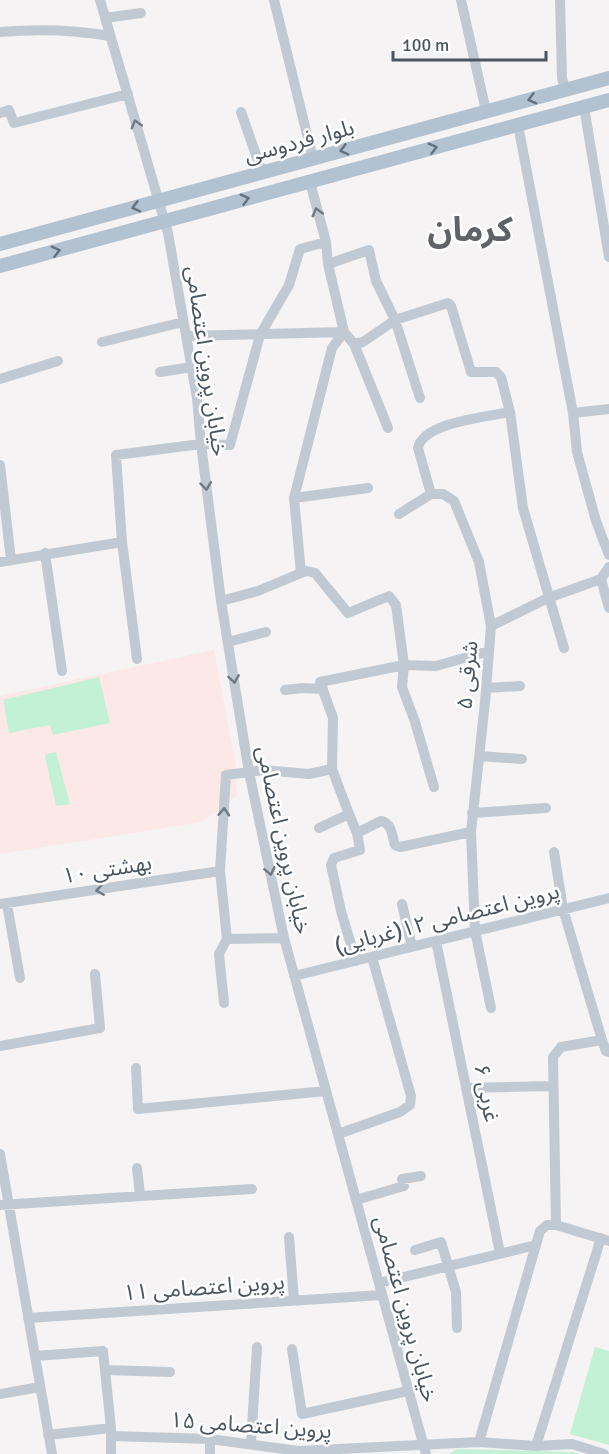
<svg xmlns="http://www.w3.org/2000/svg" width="609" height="1454" viewBox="0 0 609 1454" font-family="Signika,'Noto Sans Arabic',sans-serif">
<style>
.medical{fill:#fce8e6}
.green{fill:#c3f1d5}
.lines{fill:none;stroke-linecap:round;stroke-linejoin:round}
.minor{stroke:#c1cad2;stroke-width:10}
.major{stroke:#b3c2d1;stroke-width:14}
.oneway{stroke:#64717d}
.oneway2{stroke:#6e7983}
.labels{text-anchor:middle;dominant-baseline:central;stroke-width:5;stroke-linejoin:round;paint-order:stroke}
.street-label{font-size:22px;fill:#4a5661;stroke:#fff}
.town-label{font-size:34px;font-weight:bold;fill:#5f6368;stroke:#fff}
</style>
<rect width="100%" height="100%" fill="#f5f3f3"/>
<path class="medical" d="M 214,650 L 235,761 L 237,796 L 202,822 L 0,854 L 0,696 Z"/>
<path class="green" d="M 99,677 L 110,723 L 53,735 L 50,725 L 9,733 L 3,700 Z
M 56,752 L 70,804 L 56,806 L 45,757 L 46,754 Z
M 595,1347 L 609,1351 L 609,1445 L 570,1434 Z
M 457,1449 L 573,1452 L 580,1454 L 449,1454 Z"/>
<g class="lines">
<path class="minor" d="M 100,0 L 168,233 L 197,398 L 201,444 L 221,601 L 249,772 L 284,938 L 426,1454
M 274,0 L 313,159
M 461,0 L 486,111
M 560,0 L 562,78 L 565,90
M 105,18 L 141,13
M 0,32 C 36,29 75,30 110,36
M 584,107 L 609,257
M 241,112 L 262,172
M 0,113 L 9,110 L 14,123 L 128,94
M 518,125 L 573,413 L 577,452 L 596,521 L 609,555
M 328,264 L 369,250 L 376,281 L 395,320 L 420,398
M 187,336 L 344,332 L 328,264 L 326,242 L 310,182
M 102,342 L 183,322
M 354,344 L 388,428
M 160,372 L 192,367
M 0,379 L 58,361
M 573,413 L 609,409
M 0,465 L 11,560
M 294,498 L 368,488
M 399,514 L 431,494
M 45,553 L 62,671
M 0,562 L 122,542
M 301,573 L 307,571 L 315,573 L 348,613 L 389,596 L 396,605 L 404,665 L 402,687 L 415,722 L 434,787
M 601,579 L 609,608
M 601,579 L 609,567
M 221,601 L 258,591 L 301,573 L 294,498 L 332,348 L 344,332 L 354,344 L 363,342 L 395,320 L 448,303 L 451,306 L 471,372 L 496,372 L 501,377 L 510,412 L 523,508 L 564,648
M 491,626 L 548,598 L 601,579
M 228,642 L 266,632
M 137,659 L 122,542 L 116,455 L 201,444 L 230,445 L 260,335 L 289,285 L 300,249 L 326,242
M 486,688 L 520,686
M 285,690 L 302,688 L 323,689
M 479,756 L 522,759
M 332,769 L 333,718 L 320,682 L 404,665 L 436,666 L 489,651
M 472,813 L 546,808
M 349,814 L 357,833 L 360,850 L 334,858 L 331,865 L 341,911 L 356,961
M 357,833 L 381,821 C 392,823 392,836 395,845 L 400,847 L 471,832
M 554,852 L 563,909 L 602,1040 L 561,1047 L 553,1057 L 556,1225
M 0,904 L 220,871
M 7,904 L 20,978
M 402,904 L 412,947
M 284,938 L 227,939 L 220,871 L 226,775 L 263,770 L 309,774 L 332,769 L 349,814 L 319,828
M 436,941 L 500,1253
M 294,976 L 609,898
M 224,1003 L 219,954 L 227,939
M 491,1008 L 475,931 L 471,832 L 485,702 L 491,626 L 479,562 L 454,501 L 443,494 L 431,494 L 418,448 C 423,422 487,417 510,412
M 602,1040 L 606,1051 L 609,1052
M 0,1046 L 100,1028 L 95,974
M 136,1068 L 138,1109 L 326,1091
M 466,1088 L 553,1086
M 338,1134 L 400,1112 L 410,1105 L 411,1096 L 372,957
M 0,1154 L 52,1454
M 137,1168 L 140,1195
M 356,1200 L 404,1186 L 402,1179 L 421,1176
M 0,1205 L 252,1189
M 289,1237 L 294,1300
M 415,1250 L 441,1242 L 456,1292 L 457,1328
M 379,1283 L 536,1245
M 28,1318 L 382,1295
M 292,1349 L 302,1414 L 408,1391
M 35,1356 L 103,1351 L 111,1428 L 111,1454
M 106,1370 L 170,1372
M 0,1394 L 40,1387
M 48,1435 L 111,1428
M 111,1436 L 210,1439 L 299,1451 L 479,1442 L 536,1446 L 572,1444 L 604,1454
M 479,1442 L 540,1231 L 547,1225 L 556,1225 L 609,1241
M 251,1443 L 257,1347
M 536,1446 L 601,1238
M 210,1454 L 210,1439"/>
<path class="major" d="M 0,244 L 609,78
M 0,266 L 609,100"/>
</g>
<defs><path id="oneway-chevron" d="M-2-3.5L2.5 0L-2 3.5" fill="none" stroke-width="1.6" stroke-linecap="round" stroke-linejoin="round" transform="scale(1.5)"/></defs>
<g class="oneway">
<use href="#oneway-chevron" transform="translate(532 99) rotate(165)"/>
<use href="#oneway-chevron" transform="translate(433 148) rotate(-15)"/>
<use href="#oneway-chevron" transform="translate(344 150) rotate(165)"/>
<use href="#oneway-chevron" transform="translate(245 199) rotate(-15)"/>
<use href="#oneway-chevron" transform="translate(136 207) rotate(165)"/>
<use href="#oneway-chevron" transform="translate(56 251) rotate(-15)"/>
</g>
<g class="oneway2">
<use href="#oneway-chevron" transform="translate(136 124) rotate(-106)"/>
<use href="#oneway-chevron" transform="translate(317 212) rotate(-105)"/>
<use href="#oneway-chevron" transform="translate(206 486) rotate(83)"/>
<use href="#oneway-chevron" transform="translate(234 679) rotate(81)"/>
<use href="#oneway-chevron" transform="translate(224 812) rotate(-87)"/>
<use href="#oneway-chevron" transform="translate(270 871) rotate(78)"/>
<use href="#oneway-chevron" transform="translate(100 890) rotate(171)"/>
</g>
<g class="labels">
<g class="street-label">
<text transform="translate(299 141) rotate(-15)">بلوار فردوسی</text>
<text transform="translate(207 361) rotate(82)">خیابان پروین اعتصامی</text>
<text transform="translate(467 675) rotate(-85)">شرقی ۵</text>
<text transform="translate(284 840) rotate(78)">خیابان پروین اعتصامی</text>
<text transform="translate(107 869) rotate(-9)">بهشتی ۱۰</text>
<text transform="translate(447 918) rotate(-14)">پروین اعتصامی ۱۲(غربایی)</text>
<text transform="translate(487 1093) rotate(79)">غربی ۶</text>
<text transform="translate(204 1287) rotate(-4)">پروین اعتصامی ۱۱</text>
<text transform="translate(406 1309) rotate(75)">خیابان پروین اعتصامی</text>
<text transform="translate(251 1425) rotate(4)">پروین اعتصامی ۱۵</text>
</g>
<g class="town-label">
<text x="470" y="230">کرمان</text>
</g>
</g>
<path d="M393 51v9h153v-9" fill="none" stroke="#4a5661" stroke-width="3"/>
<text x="402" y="51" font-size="18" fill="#4a5661" stroke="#ffffff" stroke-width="4.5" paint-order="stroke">100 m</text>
</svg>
